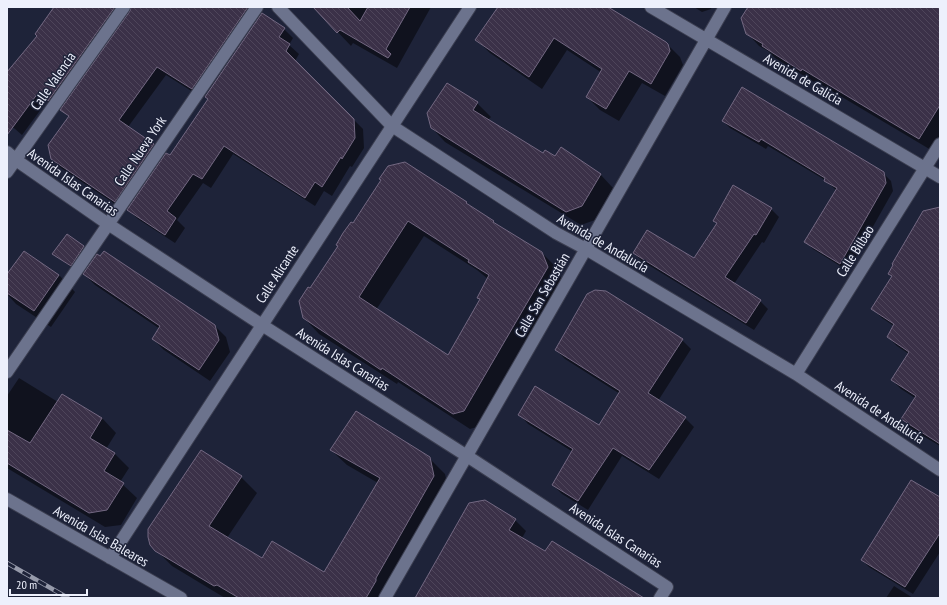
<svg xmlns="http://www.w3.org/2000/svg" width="947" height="605" viewBox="0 0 947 605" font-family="'PT Sans Narrow',sans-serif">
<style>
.shadow{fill:#0007;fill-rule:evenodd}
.building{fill:url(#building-back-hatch);stroke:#736882;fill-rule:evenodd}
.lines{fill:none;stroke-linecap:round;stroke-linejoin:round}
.minor-casing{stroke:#3b3e50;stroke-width:14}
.minor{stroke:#6c738d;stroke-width:12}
.rail-casing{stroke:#969aaa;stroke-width:4.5}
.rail{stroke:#1e2339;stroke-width:3;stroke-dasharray:9;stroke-linecap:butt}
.labels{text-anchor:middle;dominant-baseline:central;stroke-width:3;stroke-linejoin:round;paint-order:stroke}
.street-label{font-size:14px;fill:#edf0fc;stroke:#1e2339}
</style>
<defs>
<pattern id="building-back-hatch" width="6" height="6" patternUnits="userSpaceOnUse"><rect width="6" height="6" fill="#3b3148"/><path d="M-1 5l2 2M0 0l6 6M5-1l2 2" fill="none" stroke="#4e455a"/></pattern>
</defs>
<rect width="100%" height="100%" fill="#1e2339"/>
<path class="shadow" d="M 55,7 L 247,7 L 256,17 L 201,97 L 166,75 L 128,127 L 153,145 L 162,154 L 124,210 L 61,168 L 52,159 L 69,117 L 62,110 L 132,9 L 127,11 L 57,109 L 47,101 L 22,135 L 7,122 L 7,73 L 38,36 Z
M 314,7 L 431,7 L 397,68 L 353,43 L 351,46 Z
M 499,7 L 606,7 L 667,44 L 680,57 L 683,65 L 665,96 L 642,83 L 619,121 L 600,110 L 587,97 L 602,73 L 567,50 L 542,89 L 490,53 L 477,40 Z
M 694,7 L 712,7 L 711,9 L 702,12 Z
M 749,7 L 940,7 L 940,135 L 931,150 L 815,81 L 814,82 L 775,58 L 768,51 L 759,46 L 747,33 Z
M 284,29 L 293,38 L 289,45 L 299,54 L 295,61 L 363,129 L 364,148 L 352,167 L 350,166 L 332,196 L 324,191 L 315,206 L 233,154 L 211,188 L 203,183 L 177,220 L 185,228 L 175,243 L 138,219 L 128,210 L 170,157 Z
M 447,84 L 477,103 L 491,117 L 488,120 L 543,155 L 600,174 L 613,188 L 595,220 L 581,225 L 445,142 L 432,128 Z
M 723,121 L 883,173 L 891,181 L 893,191 L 848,271 L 813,249 L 806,242 L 837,191 L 825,180 L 768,146 L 766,149 L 730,128 Z
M 405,163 L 467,203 L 472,208 L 497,225 L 541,252 L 557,268 L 563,283 L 480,426 L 470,429 L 398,382 L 397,384 L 319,334 L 304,318 L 310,289 L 353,224 ZM 424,236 L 477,270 L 488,279 L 478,298 L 481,300 L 449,357 L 376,310 Z
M 940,208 L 940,446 L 911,429 L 902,419 L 915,398 L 901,389 L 892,380 L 909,354 L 897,346 L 888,337 L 894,326 L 882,318 L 873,309 Z
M 771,209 L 779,217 L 764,243 L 762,242 L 734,284 L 760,301 L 768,309 L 754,330 L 642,261 L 634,253 L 694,259 L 718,224 L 714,221 Z
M 67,235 L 88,251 L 75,270 L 54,254 Z
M 84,274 L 215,326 L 226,337 L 230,352 L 210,381 L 164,350 L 153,339 L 160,329 L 95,285 Z
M 59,275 L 75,292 L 51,327 L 16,304 L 7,294 L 7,276 Z
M 682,340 L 691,349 L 658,401 L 685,418 L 694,427 L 659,479 L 622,456 L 588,510 L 562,494 L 553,485 L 573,452 L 528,424 L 519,414 L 599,427 L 620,394 L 565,359 L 556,350 Z
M 19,378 L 58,402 L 63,395 L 102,418 L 116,433 L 106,449 L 115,454 L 129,468 L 120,482 L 137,498 L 121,525 L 105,527 L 7,468 L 7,396 Z
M 331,450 L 429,458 L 445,474 L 449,492 L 391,598 L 225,598 L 172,566 L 156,550 L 201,452 L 241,477 L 257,493 L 227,538 L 262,559 L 324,574 L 378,483 L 347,465 Z
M 940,498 L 940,552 L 913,594 L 869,567 L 862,560 Z
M 515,520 L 526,531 L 522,538 L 545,552 L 638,598 L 416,598 Z
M 894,586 L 913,598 L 886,598 Z"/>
<path class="building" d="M 54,7 L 115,7 L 48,101 L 38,93 L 7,135 L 7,72 L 37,36 L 35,34 Z
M 131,7 L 248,7 L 192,89 L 157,67 L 119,120 L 154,144 L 115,202 L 51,159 L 48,145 L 69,116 L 60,110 L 130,11 Z
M 313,7 L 347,7 L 360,21 L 368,7 L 410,7 L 386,49 L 391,54 L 388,58 L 340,30 L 337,33 Z
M 498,7 L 608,7 L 666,42 L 668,44 L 670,51 L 651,84 L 629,71 L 606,109 L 586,97 L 602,69 L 554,38 L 529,77 L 475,40 Z
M 748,7 L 940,7 L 940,105 L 919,139 L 802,69 L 801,71 L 762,46 L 763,44 L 746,34 L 741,18 Z
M 262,13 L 285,28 L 279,37 L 290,44 L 286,51 L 354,119 L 355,138 L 342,159 L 341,157 L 322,187 L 315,182 L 305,198 L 224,146 L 202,179 L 193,174 L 167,211 L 176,218 L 165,235 L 127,210 L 166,153 L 170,155 L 208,99 L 205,97 Z
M 447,83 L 478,102 L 473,110 L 543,153 L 545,150 L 555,156 L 561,147 L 601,174 L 582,206 L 566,212 L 431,128 L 427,113 Z
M 742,87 L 884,172 L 886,183 L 840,264 L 804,242 L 837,188 L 824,181 L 825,178 L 761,139 L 759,142 L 722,121 Z
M 405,162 L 467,202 L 466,203 L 494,221 L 493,222 L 542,252 L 548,267 L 464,411 L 453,414 L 382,368 L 381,370 L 303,318 L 299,301 L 308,287 L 310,288 L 338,246 L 336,245 L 343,233 L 351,222 L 353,223 L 381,180 L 379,179 L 388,166 ZM 408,221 L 469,260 L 468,262 L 489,275 L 477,298 L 480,299 L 448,355 L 359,297 Z
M 733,185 L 772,208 L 756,235 L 754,234 L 725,277 L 761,300 L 746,323 L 633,253 L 647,230 L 694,258 L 717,223 L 713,221 Z
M 940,207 L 940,444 L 901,419 L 916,396 L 891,380 L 909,352 L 887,337 L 894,324 L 871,309 L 892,276 L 888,274 L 893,265 L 892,264 L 923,211 Z
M 67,234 L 84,246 L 71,266 L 52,254 Z
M 24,251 L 59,275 L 34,311 L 7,293 L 7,274 Z
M 104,251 L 215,325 L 219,340 L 199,370 L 152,339 L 160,326 L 83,274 L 97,254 L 100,256 Z
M 595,290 L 606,291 L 683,339 L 648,393 L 686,417 L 649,470 L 613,448 L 578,501 L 552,485 L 573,449 L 518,415 L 535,386 L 599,425 L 620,391 L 555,350 L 587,294 Z
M 62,394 L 102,418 L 90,438 L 115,453 L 104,471 L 124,483 L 107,510 L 89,513 L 7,463 L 7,430 L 30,443 Z
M 356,411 L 430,457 L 434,476 L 376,578 L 376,581 L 366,598 L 239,598 L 217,585 L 214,586 L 172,561 L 155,551 L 150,545 L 148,537 L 148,529 L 201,450 L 242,476 L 209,526 L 262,558 L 272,541 L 324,572 L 380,478 L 330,450 Z
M 911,480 L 940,497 L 940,533 L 905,587 L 861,560 Z
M 485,500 L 516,519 L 509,530 L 545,551 L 552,541 L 644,598 L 415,598 L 469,503 Z"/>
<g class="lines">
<defs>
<path id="minor" d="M 278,7 L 392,126 L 556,233 L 586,249 L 796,374 L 940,470
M 651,7 L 940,177
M 7,152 L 16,160 L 108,224 L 262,325 L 467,456 L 667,587 L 660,598
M 7,172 L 124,7
M 7,372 L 257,7
M 796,374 L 940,144
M 7,499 L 181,598
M 110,558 L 470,7
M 385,598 L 725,7"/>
</defs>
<use href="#minor" class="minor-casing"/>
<use href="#minor" class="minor"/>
<defs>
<path id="rail" d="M 7,563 L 68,598"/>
</defs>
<use href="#rail" class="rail-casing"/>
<use href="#rail" class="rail"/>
</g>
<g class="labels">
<g class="street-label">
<text transform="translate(803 79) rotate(30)">Avenida de Galicia</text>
<text transform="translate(53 81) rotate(-55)">Calle Valencia</text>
<text transform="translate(140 151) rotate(-56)">Calle Nueva York</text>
<text transform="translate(73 182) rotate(35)">Avenida Islas Canarias</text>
<text transform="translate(603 243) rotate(30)">Avenida de Andalucía</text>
<text transform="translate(855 251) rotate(-58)">Calle Bilbao</text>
<text transform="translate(277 274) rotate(-57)">Calle Alicante</text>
<text transform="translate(542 295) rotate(-60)">Calle San Sebastián</text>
<text transform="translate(343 359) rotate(32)">Avenida Islas Canarias</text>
<text transform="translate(880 412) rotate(33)">Avenida de Andalucía</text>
<text transform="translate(616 535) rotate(33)">Avenida Islas Canarias</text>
<text transform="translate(101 536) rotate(30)">Avenida Islas Baleares</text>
</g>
</g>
<rect width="947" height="605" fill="none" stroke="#edf0fc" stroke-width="16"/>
<path d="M10 589v6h77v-6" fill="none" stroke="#edf0fc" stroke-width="2"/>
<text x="16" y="589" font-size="12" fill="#edf0fc" stroke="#1e2339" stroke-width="3" paint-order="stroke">20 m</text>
</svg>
